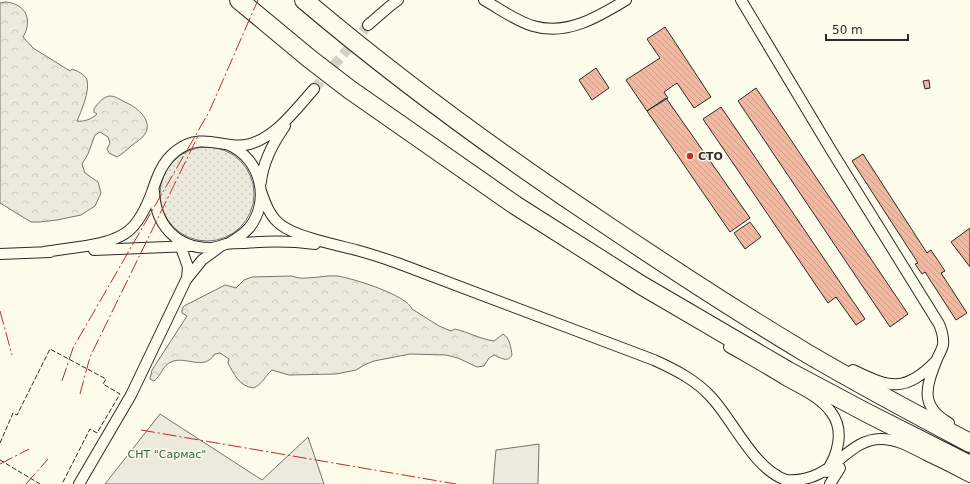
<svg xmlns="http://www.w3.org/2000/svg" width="970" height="484" viewBox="0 0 970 484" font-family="'DejaVu Sans',sans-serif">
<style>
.grass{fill:url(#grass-dots);stroke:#74746e}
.forest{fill:url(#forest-crowns);stroke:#74746e}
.green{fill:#ecebdb;stroke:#74746e}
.building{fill:url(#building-back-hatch);stroke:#2b2b2b}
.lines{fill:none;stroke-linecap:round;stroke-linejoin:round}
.street-tunnel{stroke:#d3d1c4;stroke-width:10;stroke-dasharray:10 5;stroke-linecap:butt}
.street-casing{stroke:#2b2b2b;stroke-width:12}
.highway-casing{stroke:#2b2b2b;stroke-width:20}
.street{stroke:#fdfbea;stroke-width:10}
.highway{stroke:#fdfbea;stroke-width:18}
.fence{stroke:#2b2b2b;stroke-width:1;stroke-dasharray:5 2;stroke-linecap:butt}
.power{stroke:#c62828;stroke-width:1;stroke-dasharray:14 3 2 3;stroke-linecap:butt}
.poi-dot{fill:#c62828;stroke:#fdfbea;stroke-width:1.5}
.labels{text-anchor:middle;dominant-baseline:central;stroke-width:3;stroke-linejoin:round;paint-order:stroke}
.poi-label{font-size:11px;font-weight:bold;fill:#2b2b2b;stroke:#fdfbea;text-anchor:start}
.park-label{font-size:11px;fill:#34623c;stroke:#fdfbea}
</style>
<defs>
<pattern id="grass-dots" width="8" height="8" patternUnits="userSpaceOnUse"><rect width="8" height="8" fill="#ecebdb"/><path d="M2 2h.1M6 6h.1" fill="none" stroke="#cbcabc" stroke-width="1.8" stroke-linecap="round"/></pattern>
<pattern id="forest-crowns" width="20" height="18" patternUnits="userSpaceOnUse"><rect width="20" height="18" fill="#ecebdb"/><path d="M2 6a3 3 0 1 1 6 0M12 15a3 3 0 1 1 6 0" fill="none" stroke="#cbcabc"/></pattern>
<pattern id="building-back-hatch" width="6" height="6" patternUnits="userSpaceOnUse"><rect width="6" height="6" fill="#f2b8a0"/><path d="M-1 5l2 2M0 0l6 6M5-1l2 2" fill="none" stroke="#d09e8a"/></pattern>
</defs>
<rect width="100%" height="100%" fill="#fdfbea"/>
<path class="grass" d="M160 194a47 47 0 1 1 94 0a47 47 0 1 1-94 0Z"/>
<path class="forest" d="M 6,2 C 26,4 33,20 23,37 L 33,48 L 70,71 L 72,69 C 77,71 85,74 87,80 C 90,91 81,112 77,121 C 84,122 92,119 97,114 L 94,112 L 94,109 C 97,104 104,96 110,96 C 116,96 122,101 127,103 C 138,108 153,121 145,134 C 142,139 136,142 131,146 C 127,150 122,154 117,157 L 109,153 L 107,149 L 110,143 L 108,137 L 100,132 L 95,135 L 88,154 L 82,164 L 85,173 L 98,182 L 101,193 L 95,206 L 81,215 L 57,220 L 40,222 L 31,222 L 0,203 L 0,3 Z
M 291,276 C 296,277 301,279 306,278 C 317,278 327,275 337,276 C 352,278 407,295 412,309 L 439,326 L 451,331 L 455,329 C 468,332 480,339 494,341 L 503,334 C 510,338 511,348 512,355 C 508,363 501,358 494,355 L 489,358 L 484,366 L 477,367 L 458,358 L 446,355 L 410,354 L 374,361 L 364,365 L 356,370 L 336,374 L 289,375 L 272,370 C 265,376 262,385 253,388 C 239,386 234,374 228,363 L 229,359 L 220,353 L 215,354 C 203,372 186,355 171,362 C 163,365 161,376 154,381 L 150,379 L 152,370 L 187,316 L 182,313 L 182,309 L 184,306 L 225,285 L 236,288 L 244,280 L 252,277 Z"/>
<path class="green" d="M 160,414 L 262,480 L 308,437 L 324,484 L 105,484 Z
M 539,444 L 538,484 L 493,484 L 496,450 Z"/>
<path class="building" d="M 665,27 L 711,97 L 694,108 L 677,83 L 664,92 L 668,98 L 647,111 L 626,80 L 660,58 L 647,39 Z
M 596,68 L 609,88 L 592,100 L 579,80 Z
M 929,80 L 930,88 L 925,89 L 923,81 Z
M 756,88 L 908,314 L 890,327 L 738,101 Z
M 666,98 L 750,218 L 730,232 L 647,111 Z
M 721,107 L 865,319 L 856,325 L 836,297 L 828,303 L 703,119 Z
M 863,154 L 927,253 L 931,250 L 945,271 L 941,273 L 967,313 L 956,320 L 925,272 L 922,274 L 915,264 L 918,263 L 852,161 Z
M 750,222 L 761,237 L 745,249 L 734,233 Z
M 970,228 L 970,267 L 951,242 Z"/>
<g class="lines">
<path class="street-tunnel" d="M 314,89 L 368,25"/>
<defs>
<path id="street" d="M 484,0 C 500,9 516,21 533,26 C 567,36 598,17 626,0
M 741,0 L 831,150 L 939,324 C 942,331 944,337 943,345 C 942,350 939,354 937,359 C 926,387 919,406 949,423
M 368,25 L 390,6 L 398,0
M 229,145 C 261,159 271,201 249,228 C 243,235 236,239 229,243
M 261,182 C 263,161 273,143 285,126
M 154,191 C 155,224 176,249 212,248 C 217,247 221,246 226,244 C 232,243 239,243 245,243 C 268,241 292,241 315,244
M 261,191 C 265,203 270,217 281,225 C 297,237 336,245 356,250 C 371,254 386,259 400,264 L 654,360 C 676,370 696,380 712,398 C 734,422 754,469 786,480 C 833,484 845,439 881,439 C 898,439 912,448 926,455 C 941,462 955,469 970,477
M 179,242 L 188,267 L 187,278
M 94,250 L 190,246
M 44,252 C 58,250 72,248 86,246 C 125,240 138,230 152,192 C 157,177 162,162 176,151 C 204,130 224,151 250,144 C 277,136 296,109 314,89
M 0,254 L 50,252
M 729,347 C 748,358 768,369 787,381 C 802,389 821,398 831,412 C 845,430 838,455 826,472
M 853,370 C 890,388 905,393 936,361
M 79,484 L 131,395 L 186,280 L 202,260 L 221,246
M 830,484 L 840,468"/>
<path id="highway" d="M 239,0 L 310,59 L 349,89 L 515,205 L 641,285 L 788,371 L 867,413 L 970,465
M 304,0 C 402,83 504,157 611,228 C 675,271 741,314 808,354 C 861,385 915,414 970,443"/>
</defs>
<use href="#street" class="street-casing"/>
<use href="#highway" class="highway-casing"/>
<use href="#street" class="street"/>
<use href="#highway" class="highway"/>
<path class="fence" d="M 0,443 L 13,413 L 17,415 L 50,349 L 106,379 L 103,384 L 120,394 L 97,433 L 90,429 L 62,484
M 0,460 L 40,484"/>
<path class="power" d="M 0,311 L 12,355
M 62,381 L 73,348 L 209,112 L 258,0
M 80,394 L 90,357 L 198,136
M 141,430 L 456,484
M 0,464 L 29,449
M 26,484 L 48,459"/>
</g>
<circle class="poi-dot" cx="690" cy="156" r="4"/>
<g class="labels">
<g class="poi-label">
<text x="698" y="156">СТО</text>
</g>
<g class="park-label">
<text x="167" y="454">СНТ "Сармас"</text>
</g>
</g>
<path d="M826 34v6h82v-6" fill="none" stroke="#2b2b2b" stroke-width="2"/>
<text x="832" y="34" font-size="12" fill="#2b2b2b" stroke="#fdfbea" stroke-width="3" paint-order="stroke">50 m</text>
</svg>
